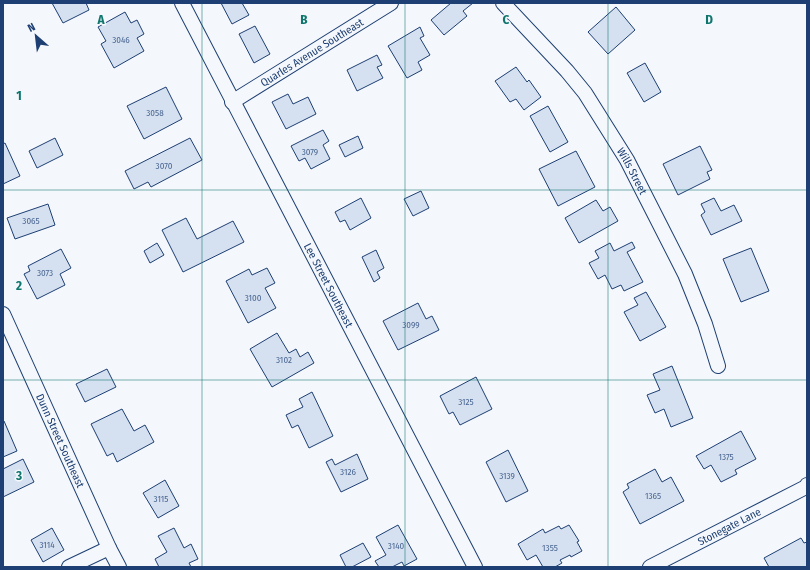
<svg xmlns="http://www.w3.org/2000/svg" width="810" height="570" viewBox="0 0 810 570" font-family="'Fira Sans Condensed',sans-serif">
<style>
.building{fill:#d5e0f0;stroke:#1d3f73}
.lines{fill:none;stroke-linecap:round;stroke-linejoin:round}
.street-casing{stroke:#1d3f73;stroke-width:16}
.street{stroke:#f4f7fb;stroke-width:14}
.grid{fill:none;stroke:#0f766e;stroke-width:1;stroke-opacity:0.55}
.labels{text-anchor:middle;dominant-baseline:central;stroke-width:3;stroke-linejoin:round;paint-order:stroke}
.number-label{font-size:9px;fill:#4b6792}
.street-label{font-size:11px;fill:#1d3f73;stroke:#f4f7fb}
.grid-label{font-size:13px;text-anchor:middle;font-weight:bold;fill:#0f766e;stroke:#f4f7fb;stroke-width:3;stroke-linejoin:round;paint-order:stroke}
</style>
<rect width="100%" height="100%" fill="#f4f7fb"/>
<path class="building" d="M 52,3 L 86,3 L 89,10 L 63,23 Z
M 221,3 L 242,3 L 249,15 L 232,24 Z
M 451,3 L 473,3 L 463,11 L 467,16 L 444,35 L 431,20 Z
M 616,7 L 635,30 L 608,54 L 588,32 Z
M 125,12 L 131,23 L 137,20 L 144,34 L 137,38 L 144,51 L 114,68 L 101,44 L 106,41 L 98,27 Z
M 255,26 L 270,54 L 254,63 L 239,34 Z
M 420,27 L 424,36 L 420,38 L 430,55 L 418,62 L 422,70 L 407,78 L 388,46 Z
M 377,55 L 382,65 L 377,67 L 383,78 L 357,91 L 347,70 Z
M 645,63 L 661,92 L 644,102 L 627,73 Z
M 516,67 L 527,82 L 529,80 L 541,97 L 524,110 L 516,99 L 510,102 L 495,81 Z
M 166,87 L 182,119 L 144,139 L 127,106 Z
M 288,94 L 293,104 L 308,97 L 316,114 L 286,129 L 272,102 Z
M 548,106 L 568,142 L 550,152 L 530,116 Z
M 323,130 L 329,141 L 323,145 L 330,159 L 311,169 L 305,158 L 299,161 L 291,146 Z
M 358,136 L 363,148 L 345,157 L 339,145 Z
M 55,138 L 63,155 L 37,168 L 29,151 Z
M 190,138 L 202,160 L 151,187 L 148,182 L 134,189 L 125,171 Z
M 5,143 L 20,176 L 3,184 L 3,144 Z
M 700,146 L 712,170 L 707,172 L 710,179 L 678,195 L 663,164 Z
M 576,151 L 595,187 L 558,206 L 539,169 Z
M 421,191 L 429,208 L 413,216 L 404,199 Z
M 361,198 L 371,218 L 350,230 L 345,220 L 340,222 L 335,212 Z
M 714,198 L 721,211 L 734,205 L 742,221 L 711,235 L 701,215 L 705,212 L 701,204 Z
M 596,200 L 603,211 L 610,207 L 618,221 L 579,243 L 565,218 Z
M 48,204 L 55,225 L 15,239 L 7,218 Z
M 186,218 L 197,239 L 233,221 L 244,242 L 183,272 L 162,230 Z
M 632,242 L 635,248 L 627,252 L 643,282 L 624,291 L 621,285 L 612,289 L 605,275 L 598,279 L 589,263 L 599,258 L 595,251 L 610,243 L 614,251 Z
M 157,243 L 164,255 L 150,263 L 144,251 Z
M 751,248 L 769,291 L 741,302 L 723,259 Z
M 61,249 L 71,268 L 60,274 L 65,285 L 37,299 L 24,274 L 30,271 L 28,266 Z
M 376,250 L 384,268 L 377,272 L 380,278 L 374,282 L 362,257 Z
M 267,268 L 275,283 L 265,288 L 276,308 L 248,323 L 226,281 L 249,269 L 252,275 Z
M 646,292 L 666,327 L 640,341 L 624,312 L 638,305 L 634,298 Z
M 418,303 L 426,319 L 432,316 L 439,330 L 398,350 L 383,321 Z
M 277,333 L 289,353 L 296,349 L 300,357 L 308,352 L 314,363 L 272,387 L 250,349 Z
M 672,366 L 693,418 L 671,427 L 664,409 L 655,413 L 647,395 L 660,390 L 653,374 Z
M 107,369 L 116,387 L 85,402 L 76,384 Z
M 476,377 L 492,409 L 460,425 L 453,412 L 449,414 L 440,396 Z
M 312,392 L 333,436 L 309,448 L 298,425 L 292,428 L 286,415 L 303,407 L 299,399 Z
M 122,409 L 134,431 L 145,425 L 154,442 L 117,462 L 113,453 L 107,456 L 91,424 Z
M 4,421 L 17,451 L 3,457 L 3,422 Z
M 741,431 L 756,459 L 735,470 L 737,474 L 721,482 L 711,465 L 704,469 L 696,456 Z
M 508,450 L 528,491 L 506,502 L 486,462 Z
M 357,454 L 368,479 L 341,492 L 326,462 L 332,459 L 335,465 Z
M 23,459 L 34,482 L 3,497 L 3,469 Z
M 655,469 L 662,482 L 671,477 L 684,501 L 640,524 L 623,492 L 629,488 L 627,484 Z
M 165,480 L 179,506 L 158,518 L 143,493 Z
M 398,525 L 417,559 L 404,566 L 402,562 L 392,567 L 379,567 L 375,561 L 386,555 L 376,537 Z
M 569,525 L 579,541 L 577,542 L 582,551 L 571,557 L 570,555 L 560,560 L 562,563 L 555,567 L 543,567 L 536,555 L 527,560 L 518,544 L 543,529 L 545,533 L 559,526 L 561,529 Z
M 52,528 L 64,550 L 43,562 L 31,540 Z
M 174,528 L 184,548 L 191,544 L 198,559 L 189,563 L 191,567 L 159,567 L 155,559 L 167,552 L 158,536 Z
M 801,538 L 804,543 L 807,542 L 807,567 L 769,567 L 764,558 Z
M 363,543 L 371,557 L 352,567 L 346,567 L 340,555 Z"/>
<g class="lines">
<defs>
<g id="street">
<path id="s1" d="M 182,3 L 475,567"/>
<path id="s2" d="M 503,3 L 567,71 L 585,93 L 627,160 L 685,274 L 705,324 L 718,366"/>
<path id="s3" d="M 232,102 L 391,3"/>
<path id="s4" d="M 3,314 L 109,548 L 119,567"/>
<path d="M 69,567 L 109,548"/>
<path id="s5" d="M 650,567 L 806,487 L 807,485"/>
</g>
</defs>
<use href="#street" class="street-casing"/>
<use href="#street" class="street"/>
</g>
<path class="grid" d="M 202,3 L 202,567M 405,3 L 405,567M 608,3 L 608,567M 3,190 L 807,190M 3,380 L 807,380"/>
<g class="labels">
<g class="number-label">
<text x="121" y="40">3046</text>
<text x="155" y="113">3058</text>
<text x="310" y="152">3079</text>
<text x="164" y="166">3070</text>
<text x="31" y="221">3065</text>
<text x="45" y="273">3073</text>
<text x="253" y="298">3100</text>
<text x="411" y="325">3099</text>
<text x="284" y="360">3102</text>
<text x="466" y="402">3125</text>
<text x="726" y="457">1375</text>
<text x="348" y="472">3126</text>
<text x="507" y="476">3139</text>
<text x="653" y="496">1365</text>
<text x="161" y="499">3115</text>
<text x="47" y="545">3114</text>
<text x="396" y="546">3140</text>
<text x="550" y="548">1355</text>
</g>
<g class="street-label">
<text stroke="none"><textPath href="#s3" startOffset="94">Quarles Avenue Southeast</textPath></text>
<text stroke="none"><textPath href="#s2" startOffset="213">Wills Street</textPath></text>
<text stroke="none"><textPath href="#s1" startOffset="318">Lee Street Southeast</textPath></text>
<text stroke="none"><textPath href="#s4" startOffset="139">Dunn Street Southeast</textPath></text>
<text stroke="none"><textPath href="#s5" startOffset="89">Stonegate Lane</textPath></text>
</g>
</g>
<g class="grid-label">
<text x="101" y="24">A</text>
<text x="304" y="24">B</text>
<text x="506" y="24">C</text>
<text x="709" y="24">D</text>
<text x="19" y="100">1</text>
<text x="19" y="290">2</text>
<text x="19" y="480">3</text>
</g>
<rect width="810" height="570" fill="none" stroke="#1d3f73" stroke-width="8"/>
<g transform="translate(36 36) rotate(332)" stroke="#f4f7fb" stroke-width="3" paint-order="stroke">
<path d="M0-3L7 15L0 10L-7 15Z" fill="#1d3f73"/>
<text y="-6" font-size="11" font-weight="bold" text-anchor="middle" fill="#1d3f73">N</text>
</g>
</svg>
